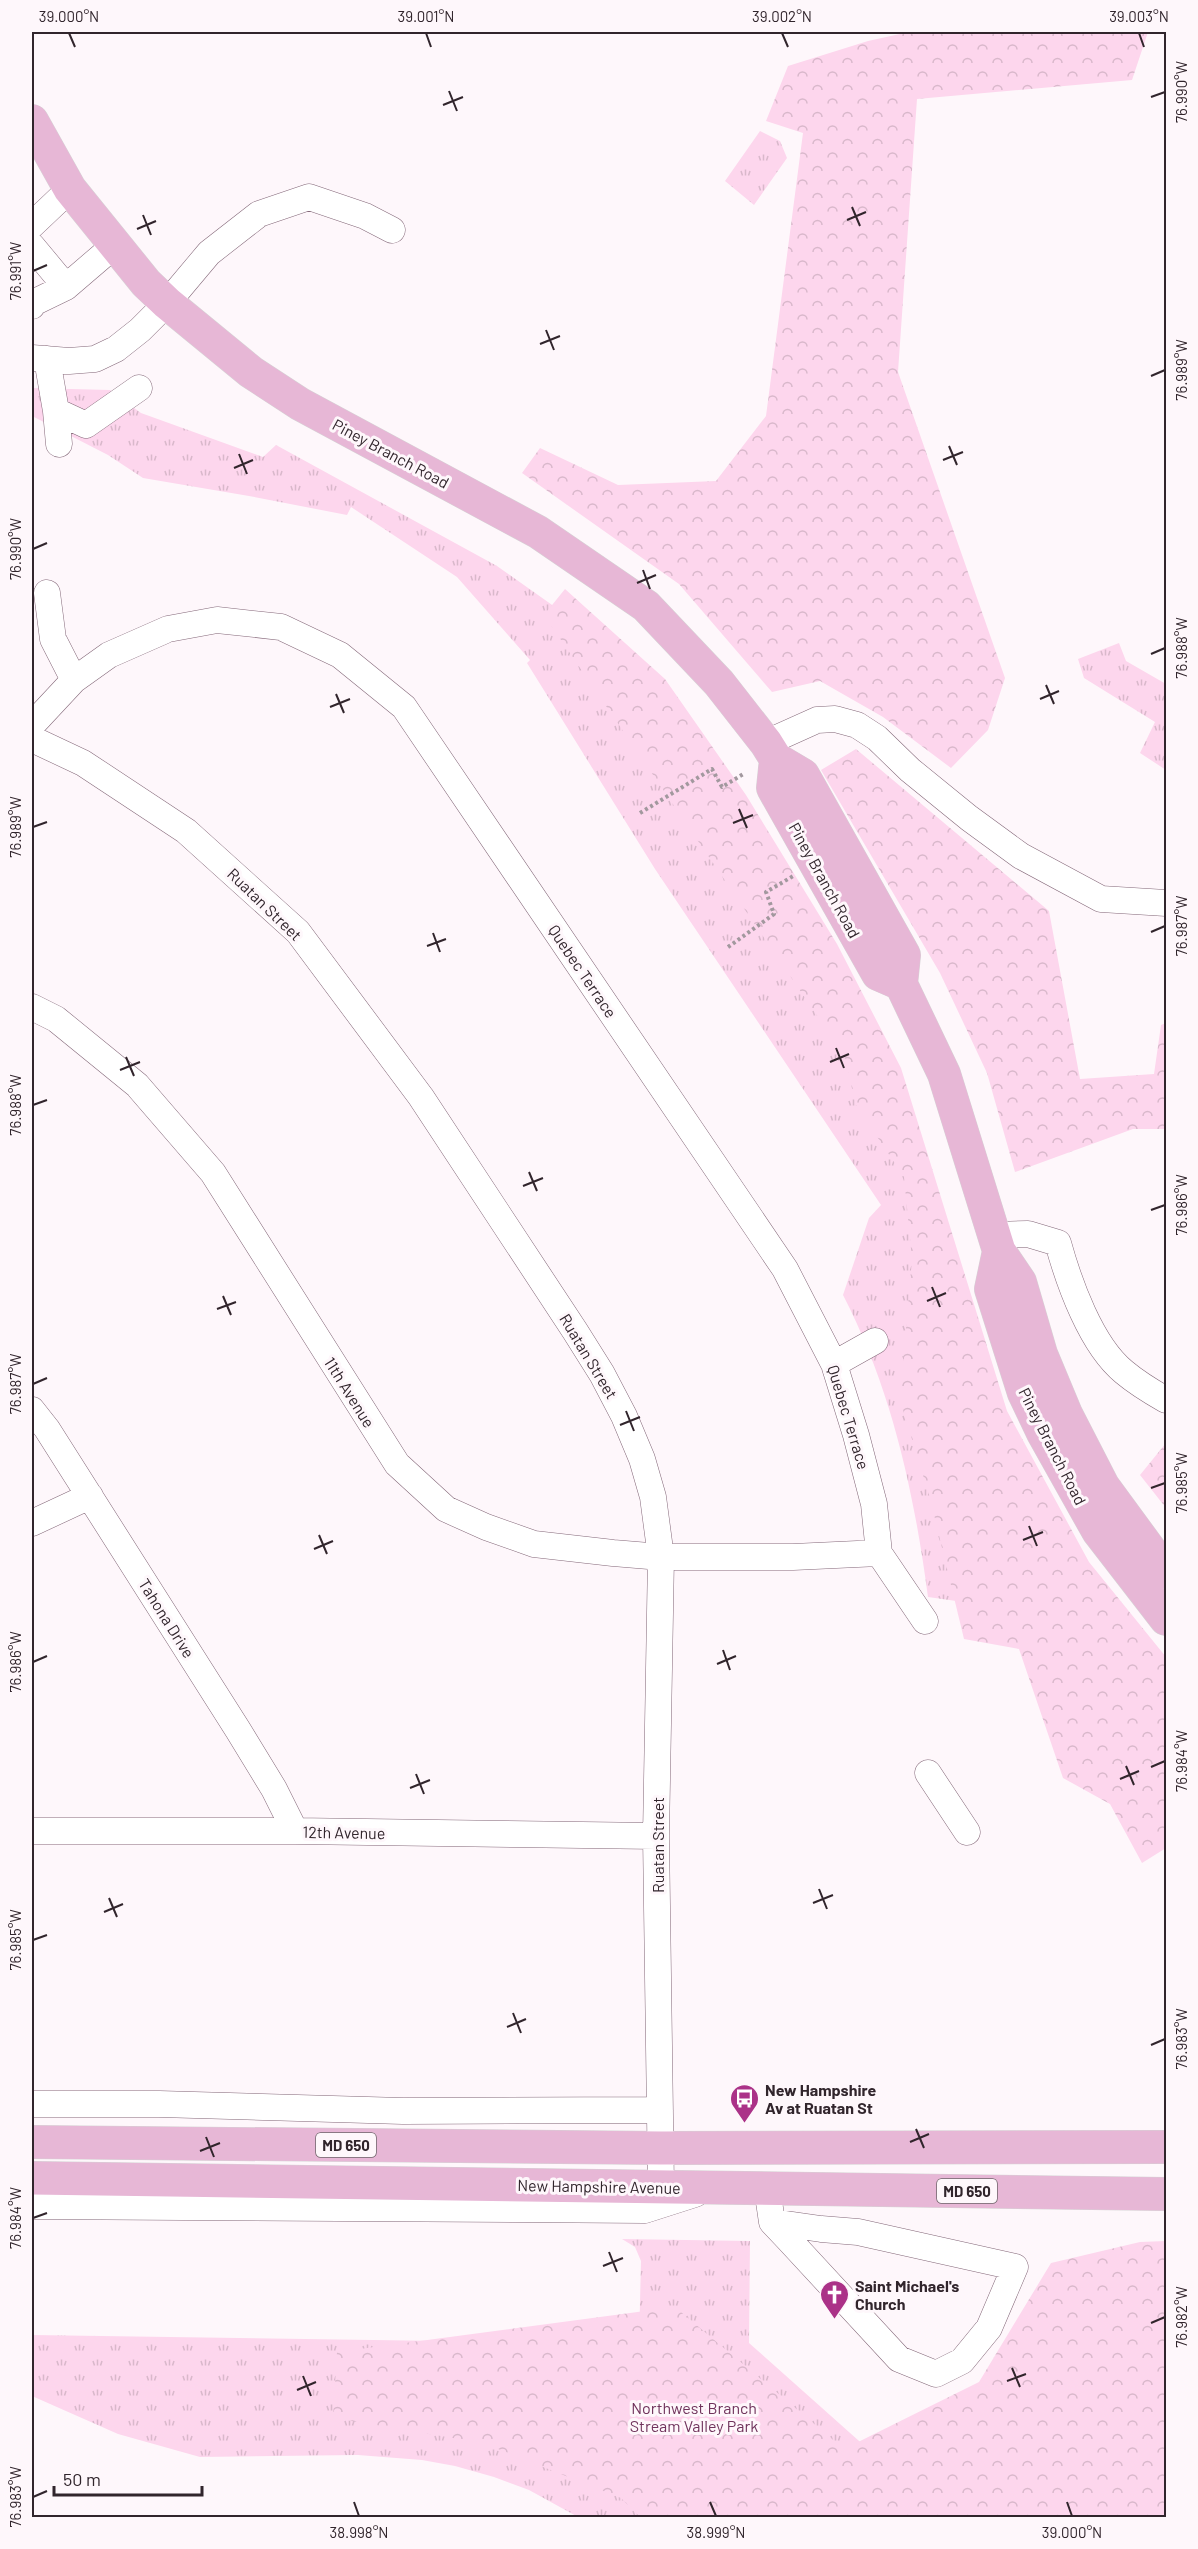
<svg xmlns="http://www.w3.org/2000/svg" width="1198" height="2549" viewBox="0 0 1198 2549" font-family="Barlow,sans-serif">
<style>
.grass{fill:url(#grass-tufts)}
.forest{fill:url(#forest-crowns)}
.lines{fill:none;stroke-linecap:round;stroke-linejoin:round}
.minor-casing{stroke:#846879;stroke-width:27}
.major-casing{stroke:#d6d3d5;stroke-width:34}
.path{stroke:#a2989e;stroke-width:4;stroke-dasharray:3 3;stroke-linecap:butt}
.minor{stroke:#fff;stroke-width:26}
.major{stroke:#e7b7d6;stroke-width:33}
.ticks{fill:none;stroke:#31252c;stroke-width:2}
.labels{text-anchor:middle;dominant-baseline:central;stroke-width:6;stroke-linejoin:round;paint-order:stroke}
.shield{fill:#fef7fb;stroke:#6e646a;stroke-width:1.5}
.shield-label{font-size:15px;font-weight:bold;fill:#31252c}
.street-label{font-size:16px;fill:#31252c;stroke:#fef7fb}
.poi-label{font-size:16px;font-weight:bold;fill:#31252c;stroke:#fef7fb;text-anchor:start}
.park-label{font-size:16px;fill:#70335c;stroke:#fef7fb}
.neatline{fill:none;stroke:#31252c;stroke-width:2}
.ticks-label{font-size:15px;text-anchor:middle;fill:#31252c}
</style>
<defs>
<pattern id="grass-tufts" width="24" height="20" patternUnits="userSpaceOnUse" patternTransform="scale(1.5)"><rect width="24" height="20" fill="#fdd6ed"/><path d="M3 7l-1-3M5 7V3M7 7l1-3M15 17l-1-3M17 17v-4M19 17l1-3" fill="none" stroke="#d9b8cb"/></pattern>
<pattern id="forest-crowns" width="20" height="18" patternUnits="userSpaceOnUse" patternTransform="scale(1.5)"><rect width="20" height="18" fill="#fdd6ed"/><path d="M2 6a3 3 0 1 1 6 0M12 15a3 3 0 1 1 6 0" fill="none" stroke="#d9b8cb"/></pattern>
</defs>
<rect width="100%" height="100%" fill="#fef7fb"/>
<path class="grass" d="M 760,131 L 780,141 L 787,158 L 754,205 L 725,181 Z
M 32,388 L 110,390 L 141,413 L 263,457 L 276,445 L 497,566 L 579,624 L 856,1020 L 960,1338 L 1111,1623 L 928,1597 C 914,1492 892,1390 843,1295 L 869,1218 L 881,1205 L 655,869 L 527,663 L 530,660 L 457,577 L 351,507 L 347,515 L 249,496 L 143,478 L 108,455 L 32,416 Z
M 1119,643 L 1126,661 L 1166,684 L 1166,770 L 1140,753 L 1155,722 L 1084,678 L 1078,659 Z
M 622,2239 L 750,2241 L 749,2343 L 886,2465 L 701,2517 L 578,2517 L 529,2490 L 494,2477 L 455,2466 L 422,2460 L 358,2455 L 200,2457 L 118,2434 L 32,2396 L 32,2335 L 639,2344 L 641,2261 L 635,2247 Z"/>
<path class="forest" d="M 909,32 L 1148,32 L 1132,80 L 917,99 L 898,372 L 1005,678 L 988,730 L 951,768 L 883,717 L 820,681 L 772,692 L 679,584 L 522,473 L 540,448 L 618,485 L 716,481 L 766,416 L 803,133 L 766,121 L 788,66 L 868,41 Z
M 565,589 L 665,679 L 746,795 L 837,944 L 901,1068 L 1007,1411 L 1089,1562 L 1166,1657 L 1166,1848 L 1142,1863 L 1110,1804 L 1063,1778 L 1019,1649 L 964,1639 L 930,1498 L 900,1400 L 912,1259 L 904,1177 L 856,1105 L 844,1055 L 544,615 Z
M 856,749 L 1049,911 L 1080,1079 L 1154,1074 L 1161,1025 L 1166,1023 L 1166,1129 L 1133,1129 L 1015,1172 L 987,1073 L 940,973 L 821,770 Z
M 1166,1443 L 1166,1508 L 1140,1475 Z
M 1166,2241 L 1166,2517 L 640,2517 L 621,2498 L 483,2443 L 333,2418 L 337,2352 L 675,2307 L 844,2449 L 979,2382 L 1051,2263 L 1140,2242 Z"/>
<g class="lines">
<defs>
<path id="minor" d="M 32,225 L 70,189
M 32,246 L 66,287 L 115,245
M 32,306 L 33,303 L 66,287
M 32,358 L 69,361 L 95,359 L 116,349 L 140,330 L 167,303 L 209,253 L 259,214 L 309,197 L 365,216 L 392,230
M 47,359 L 56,411 L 86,425 L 139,388
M 56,411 L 59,444
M 47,593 L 53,639 L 74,680
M 32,725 L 74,680 L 109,655 L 168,629 L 217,620 L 281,627 L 340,655 L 404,707 L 785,1269 L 834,1364 L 856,1435 L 874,1504 L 879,1553 L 925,1621
M 32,739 L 83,763 L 186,831 L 298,932 L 421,1097 L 575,1331 L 602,1374 L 624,1416 L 642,1459 L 653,1497 L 661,1557 L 656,1836 L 661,2186
M 766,743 L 817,720 L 835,719 L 857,725 L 877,738 L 910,770 L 969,818 L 1021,856 L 1101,899 L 1166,903
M 32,1007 L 56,1019 L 137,1085 L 213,1173 L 397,1464 L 446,1509 L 486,1527 L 534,1544 L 613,1553 L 661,1557 L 793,1557 L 879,1553
M 995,1235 L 1028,1234 L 1058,1243 C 1069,1283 1091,1345 1124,1372 C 1137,1383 1152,1392 1166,1400
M 834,1364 L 875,1341
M 32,1410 L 47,1429 L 238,1730 L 274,1789 L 295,1831
M 32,1523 L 90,1496
M 928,1773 L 967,1832
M 32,1831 L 295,1831 L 656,1836
M 32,2104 L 159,2104 L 403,2111 L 660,2110
M 767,2188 L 772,2222 L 789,2240 L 899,2359 L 936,2374 L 962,2361 L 989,2328 L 1015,2267 L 858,2232 L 821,2229 L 772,2222
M 32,2206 L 645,2210 L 695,2194"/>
<path id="major" d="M 32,121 L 70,189 L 146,283 L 167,303 L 251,372 L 300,404 L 538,532 L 646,606 L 719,683 L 766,743 L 776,759 L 803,775 L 904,955 L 901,984 L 944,1074 L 999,1251 L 1020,1282 L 1041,1354 L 1066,1414 L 1103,1486 L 1166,1572
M 776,759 L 773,788 L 878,974 L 901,984
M 999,1251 L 991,1289 L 1024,1393 L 1043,1433 L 1098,1531 L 1166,1619
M 32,2142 L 661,2148 L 1166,2147
M 32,2178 L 1166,2194"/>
</defs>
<use href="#minor" class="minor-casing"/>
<use href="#major" class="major-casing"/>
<path class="path" d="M 640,813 L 712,769 L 722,787 L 745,773
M 728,947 L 774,914 L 766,892 L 795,875"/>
<use href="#minor" class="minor"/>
<use href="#major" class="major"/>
</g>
<path class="ticks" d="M 69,33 L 75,47M 426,33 L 431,47M 782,33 L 788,47M 1139,33 L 1144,47M 449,91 L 457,111M 1151,97 L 1165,92M 443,105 L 463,97M 852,207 L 860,226M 143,215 L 151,235M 847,220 L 866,212M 137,229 L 156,221M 33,271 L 47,265M 546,330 L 554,350M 540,344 L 560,336M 1151,376 L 1165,370M 949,446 L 957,465M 239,454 L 247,474M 943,460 L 963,452M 234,468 L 253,460M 33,549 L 47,543M 643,570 L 650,589M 637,583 L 656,575M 1151,654 L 1165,648M 1046,685 L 1054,704M 336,694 L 344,713M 1040,699 L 1059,691M 330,707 L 350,699M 739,809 L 747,828M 733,823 L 753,815M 33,827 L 47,822M 1151,932 L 1165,926M 433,933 L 440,952M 427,946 L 446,939M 836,1048 L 844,1068M 126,1057 L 134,1076M 830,1062 L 849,1054M 120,1070 L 140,1062M 33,1105 L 47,1100M 529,1172 L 537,1191M 523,1186 L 543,1178M 1151,1210 L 1165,1205M 932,1287 L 940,1307M 223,1296 L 231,1315M 927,1301 L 946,1293M 217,1309 L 236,1302M 33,1384 L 47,1378M 626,1411 L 634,1431M 620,1425 L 640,1417M 1151,1488 L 1165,1483M 1029,1526 L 1037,1546M 319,1535 L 327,1554M 1023,1540 L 1043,1532M 314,1549 L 333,1541M 723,1650 L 730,1670M 33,1662 L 47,1656M 717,1664 L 736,1656M 1126,1766 L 1134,1785M 1151,1767 L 1165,1761M 416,1774 L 424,1794M 1120,1779 L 1139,1771M 410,1788 L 430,1780M 819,1889 L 827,1909M 109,1898 L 117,1917M 813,1903 L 833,1895M 104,1912 L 123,1904M 33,1940 L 47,1935M 513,2013 L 521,2033M 507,2027 L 526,2019M 1151,2045 L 1165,2039M 916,2129 L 924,2148M 206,2137 L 214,2157M 910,2142 L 929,2134M 200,2151 L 220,2143M 33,2218 L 47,2213M 609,2252 L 617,2272M 603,2266 L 623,2258M 1151,2323 L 1165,2317M 1012,2368 L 1020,2387M 303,2376 L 311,2396M 1007,2381 L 1026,2374M 297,2390 L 316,2382M 33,2497 L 47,2491M 354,2502 L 359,2516M 710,2502 L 716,2516M 1067,2502 L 1072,2516"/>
<defs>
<symbol id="bus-pin" viewBox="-11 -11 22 30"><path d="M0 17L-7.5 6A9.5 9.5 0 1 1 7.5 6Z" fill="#ab3288" stroke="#fef7fb"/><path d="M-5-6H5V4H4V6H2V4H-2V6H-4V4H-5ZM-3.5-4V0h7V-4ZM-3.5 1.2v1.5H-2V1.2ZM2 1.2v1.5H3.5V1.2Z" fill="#fff"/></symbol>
<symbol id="church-pin" viewBox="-11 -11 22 30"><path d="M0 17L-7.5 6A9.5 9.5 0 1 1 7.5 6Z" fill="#ab3288" stroke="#fef7fb"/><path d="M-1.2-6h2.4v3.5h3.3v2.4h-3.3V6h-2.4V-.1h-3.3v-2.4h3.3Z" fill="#fff"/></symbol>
</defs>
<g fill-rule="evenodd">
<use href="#bus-pin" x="728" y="2082" width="33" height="45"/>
<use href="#church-pin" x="818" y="2278" width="33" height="45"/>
</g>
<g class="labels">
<g class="shield">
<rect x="316" y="2133" width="60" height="24" rx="4.5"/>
<rect x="937" y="2179" width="60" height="24" rx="4.5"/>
</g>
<g class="shield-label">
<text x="346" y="2145">MD 650</text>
<text x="967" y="2191">MD 650</text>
</g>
<g class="street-label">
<text transform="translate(391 453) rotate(28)">Piney Branch Road</text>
<text transform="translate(825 880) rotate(61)">Piney Branch Road</text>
<text transform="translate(265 904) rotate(44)">Ruatan Street</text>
<text transform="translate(583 971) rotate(56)">Quebec Terrace</text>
<text transform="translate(589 1356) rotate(59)">Ruatan Street</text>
<text transform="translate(350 1392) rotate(58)">11th Avenue</text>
<text transform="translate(849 1417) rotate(73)">Quebec Terrace</text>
<text transform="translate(1053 1446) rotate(63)">Piney Branch Road</text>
<text transform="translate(167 1618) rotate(58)">Tahona Drive</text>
<text transform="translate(344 1832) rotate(1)">12th Avenue</text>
<text transform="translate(657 1845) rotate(-90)">Ruatan Street</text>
<text transform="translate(599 2186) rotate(1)">New Hampshire Avenue</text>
</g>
<g class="poi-label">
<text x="765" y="2089">New Hampshire<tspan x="765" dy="18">Av at Ruatan St</tspan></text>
<text x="855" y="2285">Saint Michael's<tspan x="855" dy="18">Church</tspan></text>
</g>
<g class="park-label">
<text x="694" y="2407">Northwest Branch<tspan x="694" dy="18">Stream Valley Park</tspan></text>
</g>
</g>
<rect width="1198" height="2549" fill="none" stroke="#fef7fb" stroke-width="66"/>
<path d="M54 2486v9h148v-9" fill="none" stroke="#31252c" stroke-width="3"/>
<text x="63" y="2486" font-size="18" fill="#31252c" stroke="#fef7fb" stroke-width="4.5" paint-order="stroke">50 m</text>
<rect x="33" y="33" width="1132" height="2483" class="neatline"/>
<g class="ticks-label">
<text x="69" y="22">39.000°N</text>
<text x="426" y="22">39.001°N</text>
<text x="782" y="22">39.002°N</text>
<text x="1139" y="22">39.003°N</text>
<text transform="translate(1182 92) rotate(-90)" y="5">76.990°W</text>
<text transform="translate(16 271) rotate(-90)" y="5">76.991°W</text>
<text transform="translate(1182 370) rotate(-90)" y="5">76.989°W</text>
<text transform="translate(16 549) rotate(-90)" y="5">76.990°W</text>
<text transform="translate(1182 648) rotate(-90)" y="5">76.988°W</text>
<text transform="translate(16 827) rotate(-90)" y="5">76.989°W</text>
<text transform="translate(1182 926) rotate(-90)" y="5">76.987°W</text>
<text transform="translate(16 1105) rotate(-90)" y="5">76.988°W</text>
<text transform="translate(1182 1205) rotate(-90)" y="5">76.986°W</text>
<text transform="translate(16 1384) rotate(-90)" y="5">76.987°W</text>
<text transform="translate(1182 1483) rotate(-90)" y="5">76.985°W</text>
<text transform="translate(16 1662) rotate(-90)" y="5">76.986°W</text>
<text transform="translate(1182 1761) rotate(-90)" y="5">76.984°W</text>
<text transform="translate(16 1940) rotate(-90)" y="5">76.985°W</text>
<text transform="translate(1182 2039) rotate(-90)" y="5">76.983°W</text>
<text transform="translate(16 2218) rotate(-90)" y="5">76.984°W</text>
<text transform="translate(1182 2317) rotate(-90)" y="5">76.982°W</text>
<text transform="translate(16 2497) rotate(-90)" y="5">76.983°W</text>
<text x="359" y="2538">38.998°N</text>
<text x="716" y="2538">38.999°N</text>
<text x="1072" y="2538">39.000°N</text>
</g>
</svg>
